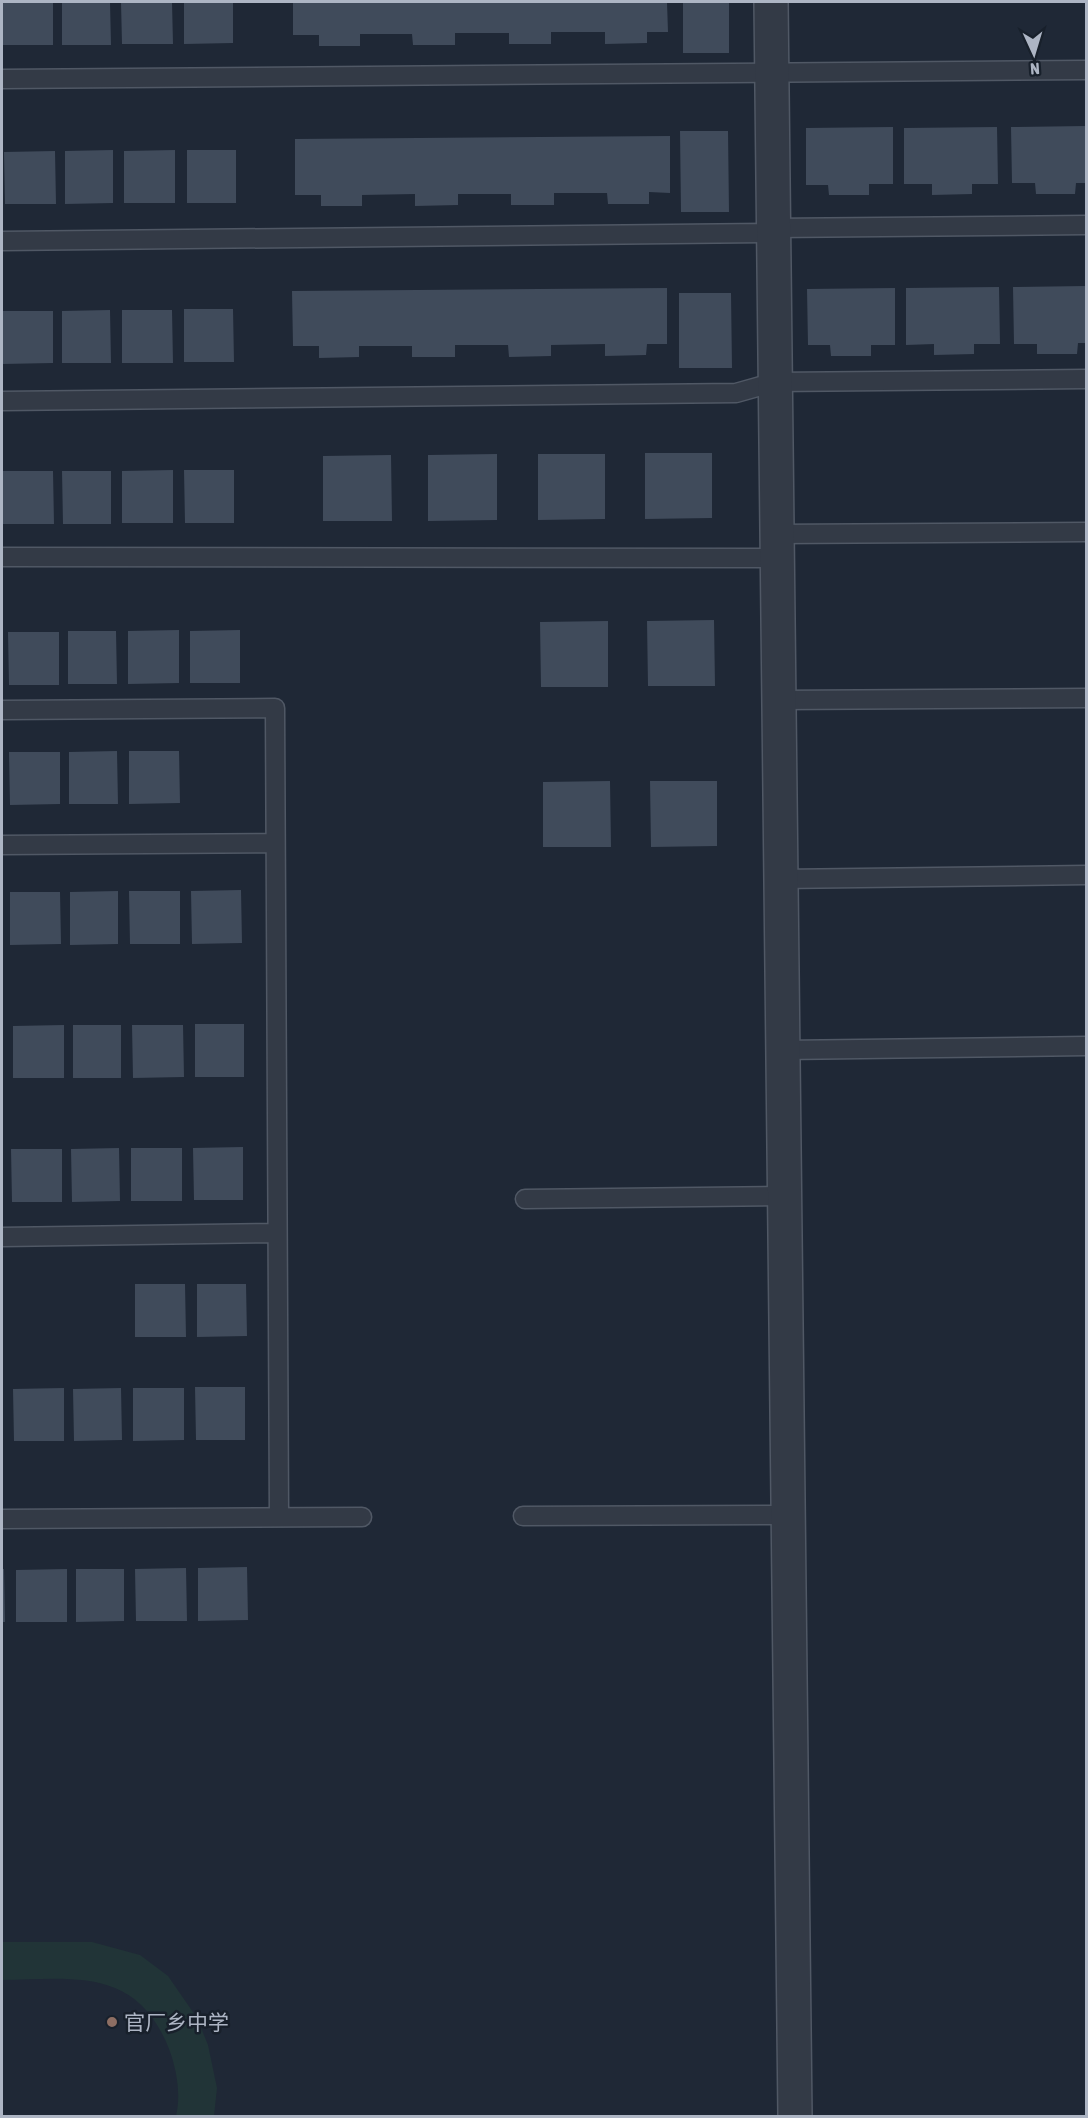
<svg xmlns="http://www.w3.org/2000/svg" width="1088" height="2118" viewBox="0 0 1088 2118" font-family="'Asap Condensed','Noto Sans SC',sans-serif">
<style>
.green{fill:#213437}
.building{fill:#404b5b}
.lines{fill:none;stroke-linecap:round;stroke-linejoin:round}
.service-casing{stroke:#505865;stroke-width:21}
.minor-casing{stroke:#505865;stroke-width:36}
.service{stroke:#333a46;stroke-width:18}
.minor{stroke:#333a46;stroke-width:33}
.education-dot{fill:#8d6e63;stroke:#18202b;stroke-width:2}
.labels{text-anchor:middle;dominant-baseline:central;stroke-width:5;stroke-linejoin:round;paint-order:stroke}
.poi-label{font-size:21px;fill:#adb5c4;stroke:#18202b;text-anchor:start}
</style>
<rect width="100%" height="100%" fill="#1f2836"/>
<path class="green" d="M 2,1942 L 92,1942 L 140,1955 L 168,1976 L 197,2018 L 208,2045 L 217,2088 L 214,2116 L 176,2116 C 181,2095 177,2070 169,2049 C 137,1967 74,1979 2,1980 Z"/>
<path class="building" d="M 2,2 L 53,2 L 53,45 L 2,45 Z
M 62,2 L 110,2 L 111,45 L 62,45 Z
M 121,2 L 172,2 L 173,44 L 122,44 Z
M 184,2 L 233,2 L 233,43 L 184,44 Z
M 293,2 L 667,2 L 668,32 L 647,32 L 647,43 L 605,44 L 605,32 L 551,32 L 551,44 L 509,44 L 509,33 L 455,33 L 455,45 L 413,45 L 412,34 L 360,34 L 360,46 L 319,46 L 319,35 L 293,35 Z
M 683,2 L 729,2 L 729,53 L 683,53 Z
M 1086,126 L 1086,183 L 1076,183 L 1075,194 L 1036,194 L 1035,183 L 1012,183 L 1011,127 Z
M 893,127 L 893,184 L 869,184 L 869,195 L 829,195 L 828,185 L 806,185 L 806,128 Z
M 997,127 L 998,184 L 972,184 L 972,194 L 932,195 L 932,184 L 904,184 L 904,128 Z
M 680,131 L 728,131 L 729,212 L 681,212 Z
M 670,136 L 670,193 L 649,192 L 649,204 L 608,204 L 607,193 L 554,193 L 554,205 L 511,205 L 511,194 L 458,194 L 458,205 L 415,206 L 415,194 L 362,195 L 362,206 L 321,206 L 321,195 L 295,195 L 295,139 Z
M 113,150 L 113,203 L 65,204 L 65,151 Z
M 175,150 L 175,203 L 124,203 L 124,151 Z
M 187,150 L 236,150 L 236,203 L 187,203 Z
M 55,151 L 56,204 L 5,204 L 4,152 Z
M 1086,286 L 1086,343 L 1078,343 L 1077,354 L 1037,354 L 1037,344 L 1014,344 L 1013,287 Z
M 999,287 L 1000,344 L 974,344 L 974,354 L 934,355 L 934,344 L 906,345 L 906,288 Z
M 667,288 L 667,344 L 647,344 L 646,355 L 605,356 L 605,344 L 551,345 L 551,356 L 509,357 L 508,345 L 455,345 L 455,357 L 412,357 L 412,346 L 359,346 L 359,357 L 319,358 L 319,346 L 293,346 L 292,291 Z
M 895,288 L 895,345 L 871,345 L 871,356 L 831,356 L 830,345 L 808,345 L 807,289 Z
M 679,293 L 731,293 L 732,368 L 679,368 Z
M 184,309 L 233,309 L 234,362 L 184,362 Z
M 110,310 L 111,363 L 62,363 L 62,311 Z
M 122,310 L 172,310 L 173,363 L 122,363 Z
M 2,311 L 53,311 L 53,363 L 2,364 Z
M 645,453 L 712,453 L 712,518 L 645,519 Z
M 497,454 L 497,520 L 428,521 L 428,455 Z
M 538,454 L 605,454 L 605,519 L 538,520 Z
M 391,455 L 392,521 L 323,521 L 323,456 Z
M 173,470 L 173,523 L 122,523 L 122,471 Z
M 184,470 L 234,470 L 234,523 L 185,523 Z
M 3,471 L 53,471 L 54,524 L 3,524 Z
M 62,471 L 111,471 L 111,524 L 63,524 Z
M 714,620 L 715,686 L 648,686 L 647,621 Z
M 608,621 L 608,687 L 541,687 L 540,622 Z
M 179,630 L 179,683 L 128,684 L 128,631 Z
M 240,630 L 240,683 L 190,683 L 190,631 Z
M 68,631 L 116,631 L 117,684 L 68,684 Z
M 8,632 L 59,632 L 59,685 L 9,685 Z
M 117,751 L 118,804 L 69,804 L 69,752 Z
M 129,751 L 179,751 L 180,803 L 129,804 Z
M 9,752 L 60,752 L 60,804 L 10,805 Z
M 610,781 L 611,847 L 543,847 L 543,782 Z
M 650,781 L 717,781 L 717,846 L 651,847 Z
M 241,890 L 242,943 L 192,944 L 191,891 Z
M 118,891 L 118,944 L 70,945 L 70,892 Z
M 129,891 L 180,891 L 180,944 L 130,944 Z
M 10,892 L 60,892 L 61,944 L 10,945 Z
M 195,1024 L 244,1024 L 244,1077 L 195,1077 Z
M 64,1025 L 64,1078 L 13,1078 L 13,1026 Z
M 73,1025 L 121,1025 L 121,1078 L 73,1078 Z
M 132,1025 L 183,1025 L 184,1077 L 133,1078 Z
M 243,1147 L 243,1200 L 194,1200 L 193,1148 Z
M 119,1148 L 120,1201 L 72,1202 L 71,1149 Z
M 131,1148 L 182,1148 L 182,1201 L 131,1201 Z
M 11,1149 L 62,1149 L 62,1202 L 12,1202 Z
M 135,1284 L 185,1284 L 186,1337 L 135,1337 Z
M 197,1284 L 246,1284 L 247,1336 L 197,1337 Z
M 195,1387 L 245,1387 L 245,1440 L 196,1440 Z
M 64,1388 L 64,1441 L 14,1441 L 13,1389 Z
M 121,1388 L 122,1440 L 74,1441 L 73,1389 Z
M 133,1388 L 184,1388 L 184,1440 L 133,1441 Z
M 247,1567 L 248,1620 L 198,1621 L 198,1568 Z
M 186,1568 L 187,1621 L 136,1621 L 135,1569 Z
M 2,1569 L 4,1569 L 5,1622 L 2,1622 Z
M 67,1569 L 67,1622 L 16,1622 L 16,1570 Z
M 76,1569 L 124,1569 L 124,1621 L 76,1622 Z"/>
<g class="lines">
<defs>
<path id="service" d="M 2,79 L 1086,70
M 773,228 L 1086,225
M 2,241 L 773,233
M 2,401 L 736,393 L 775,382 L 1086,379
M 777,534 L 1086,532
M 2,557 L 777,558
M 779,700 L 1086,698
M 2,710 L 275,708 L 279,1517
M 2,845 L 275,843
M 780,879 L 1086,875
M 783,1050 L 1086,1046
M 525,1199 L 784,1196
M 2,1237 L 277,1233
M 523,1516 L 788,1515
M 2,1519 L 362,1517"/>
<path id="minor" d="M 771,2 L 795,2116"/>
</defs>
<use href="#service" class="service-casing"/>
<use href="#minor" class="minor-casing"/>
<use href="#service" class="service"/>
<use href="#minor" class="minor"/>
</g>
<circle class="education-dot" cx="112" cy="2022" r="6"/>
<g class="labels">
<g class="poi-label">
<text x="124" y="2022">官厂乡中学</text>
</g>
</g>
<rect width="1088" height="2118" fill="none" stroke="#adb5c4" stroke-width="6"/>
<g transform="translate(1034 54) rotate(176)" stroke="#18202b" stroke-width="4.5" paint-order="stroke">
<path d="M0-4.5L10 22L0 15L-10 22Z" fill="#adb5c4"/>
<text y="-9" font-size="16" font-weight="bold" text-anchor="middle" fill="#adb5c4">N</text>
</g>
</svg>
